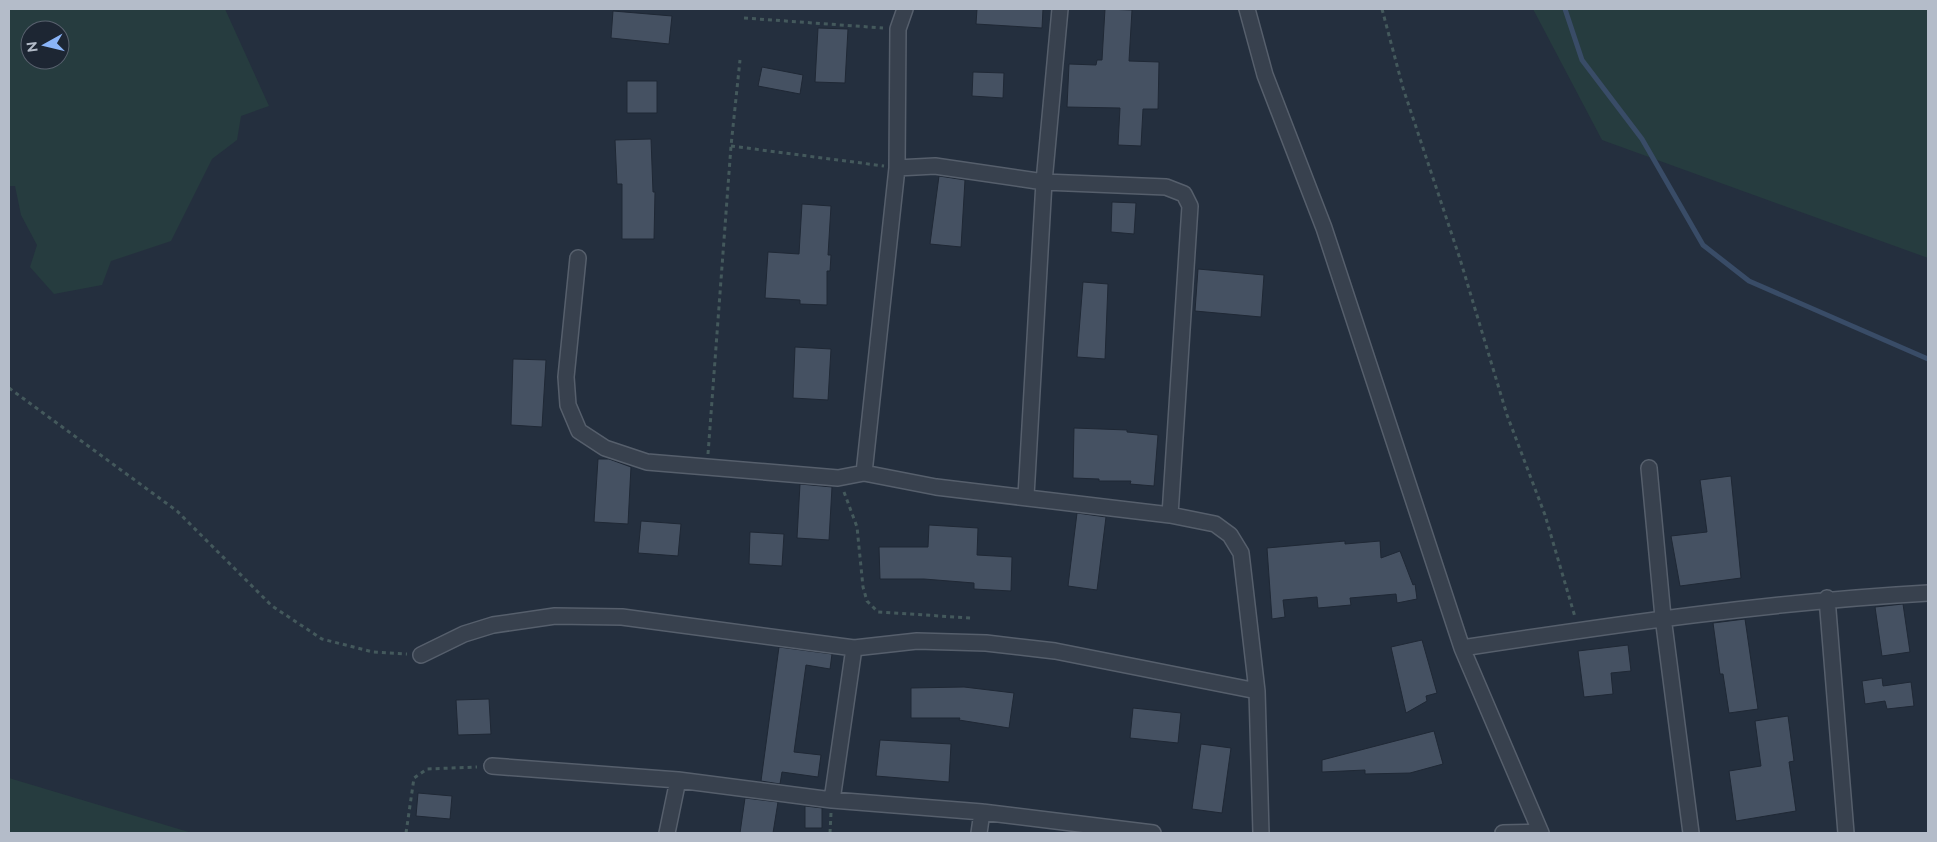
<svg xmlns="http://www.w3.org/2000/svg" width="1937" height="842" viewBox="0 0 1937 842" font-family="Raleway,sans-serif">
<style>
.green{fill:#263c3f;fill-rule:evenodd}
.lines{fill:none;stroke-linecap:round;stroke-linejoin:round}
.stream{stroke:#394c67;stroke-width:5}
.building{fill:#455162;stroke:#1f2835}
.minor-casing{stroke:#565f6c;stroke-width:18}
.path{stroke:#44595c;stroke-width:3;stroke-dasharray:4 4;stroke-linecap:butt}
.minor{stroke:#38414e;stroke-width:15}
</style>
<rect width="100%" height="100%" fill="#242f3e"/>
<path class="green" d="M 9,9 L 225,9 L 269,106 L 241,116 L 237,140 L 212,159 L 171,241 L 111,261 L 102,285 L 54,294 L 30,267 L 37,245 L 21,215 L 15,186 L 9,186 ZM 30,30 L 60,30 L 60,60 L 30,60 Z
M 1533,9 L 1928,9 L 1928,258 L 1602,140 Z
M 9,778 L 192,833 L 9,833 Z"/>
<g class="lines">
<path class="stream" d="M 1565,9 L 1582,60 L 1642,139 L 1703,245 L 1749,281 L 1928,359"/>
</g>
<path class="building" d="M 977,9 L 1043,9 L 1042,28 L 976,24 Z
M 1105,9 L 1132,10 L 1129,61 L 1159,62 L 1158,109 L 1143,109 L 1141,146 L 1118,145 L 1120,108 L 1067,107 L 1069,64 L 1096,65 L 1097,60 L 1102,60 Z
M 613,11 L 672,16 L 669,44 L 611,38 Z
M 818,28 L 848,29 L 845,83 L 815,82 Z
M 762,67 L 803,75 L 800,94 L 758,86 Z
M 973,72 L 1004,73 L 1003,98 L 972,96 Z
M 627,81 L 657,81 L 657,113 L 627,113 Z
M 651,139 L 653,192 L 655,192 L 654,239 L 622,239 L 622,184 L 617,184 L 615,140 Z
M 939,176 L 965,180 L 961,247 L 930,244 Z
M 1112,202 L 1136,203 L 1134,234 L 1111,232 Z
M 802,204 L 831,206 L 828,255 L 831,255 L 830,271 L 827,271 L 827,305 L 800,304 L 800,300 L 765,298 L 768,252 L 799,254 Z
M 1198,269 L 1264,275 L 1261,317 L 1195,311 Z
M 1083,282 L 1108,284 L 1105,359 L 1077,357 Z
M 795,347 L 831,349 L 828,400 L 793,398 Z
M 513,359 L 546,360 L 542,427 L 511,425 Z
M 1074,428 L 1127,430 L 1127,432 L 1158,435 L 1154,486 L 1130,484 L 1131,481 L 1099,481 L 1099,479 L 1073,478 Z
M 598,459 L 609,459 L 631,467 L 628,524 L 594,522 Z
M 1731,476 L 1741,578 L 1680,586 L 1671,536 L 1707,532 L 1700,480 Z
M 800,484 L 832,487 L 829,540 L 797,538 Z
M 1077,513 L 1106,517 L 1097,590 L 1068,586 Z
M 641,521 L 681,524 L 678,556 L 638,553 Z
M 929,525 L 978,528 L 977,555 L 1012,557 L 1011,591 L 974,589 L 974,583 L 924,579 L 880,579 L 879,547 L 928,547 Z
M 750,532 L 784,534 L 782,566 L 749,564 Z
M 1345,541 L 1345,544 L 1380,541 L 1381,558 L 1400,551 L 1413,585 L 1415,584 L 1417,599 L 1397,603 L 1396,594 L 1350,598 L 1351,605 L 1318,608 L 1317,597 L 1283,600 L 1285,617 L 1272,619 L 1267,548 Z
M 1903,604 L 1910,652 L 1882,656 L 1875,607 Z
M 1745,619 L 1758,709 L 1729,713 L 1723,674 L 1720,674 L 1713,623 Z
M 1422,640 L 1437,693 L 1426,696 L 1427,701 L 1406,713 L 1391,647 Z
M 1628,645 L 1631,671 L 1611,673 L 1613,694 L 1584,697 L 1578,651 Z
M 779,647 L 832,654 L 830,669 L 806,665 L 794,752 L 821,755 L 818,777 L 782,772 L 780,784 L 761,781 Z
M 1882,678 L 1883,686 L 1911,682 L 1914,706 L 1887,709 L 1885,701 L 1865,704 L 1862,681 Z
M 964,687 L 1014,693 L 1009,728 L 959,720 L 960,718 L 911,718 L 911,688 Z
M 489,699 L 491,734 L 458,735 L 456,700 Z
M 1133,708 L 1181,713 L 1178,743 L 1130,738 Z
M 1788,716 L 1794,761 L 1789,762 L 1796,811 L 1736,821 L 1729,771 L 1761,766 L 1755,721 Z
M 1434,731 L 1443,764 L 1410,773 L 1365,774 L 1365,770 L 1322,772 L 1322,760 Z
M 880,740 L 951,744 L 949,782 L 876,776 Z
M 1201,744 L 1231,748 L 1222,813 L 1192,809 Z
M 418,793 L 452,796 L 450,819 L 416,816 Z
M 745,798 L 778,802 L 773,833 L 740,833 Z
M 805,806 L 822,808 L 822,828 L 805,828 Z"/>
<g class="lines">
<defs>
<path id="minor" d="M 1060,9 L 1044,182 L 1166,187 L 1184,194 L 1190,206 L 1170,515
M 1247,9 L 1265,75 L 1324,228 L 1462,648 L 1541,833
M 897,168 L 935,166 L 1044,182 L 1026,496
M 578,258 L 566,377 L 568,405 L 579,431 L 605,448 L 647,462 L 838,478 L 864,473 L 936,487 L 1170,515 L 1215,524 L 1230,535 L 1241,553 L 1257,691 L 1261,833
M 1649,468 L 1663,617 L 1691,833
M 864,473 L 897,168 L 898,29 L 905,9
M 1827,598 L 1846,833
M 1462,648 C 1619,624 1770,602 1928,593
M 421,655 L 464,634 L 493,625 L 555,616 L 622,617 L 854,648 L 917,641 L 986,643 L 1055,651 L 1257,691
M 492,766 L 678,780 L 832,800 L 982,812 L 1153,833
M 832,800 L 854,648
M 667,833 L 678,780
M 979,833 L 982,812
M 1503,833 L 1540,832"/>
</defs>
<use href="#minor" class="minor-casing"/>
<path class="path" d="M 1382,9 L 1403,88 L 1460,259 L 1507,415 L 1545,515 L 1575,617
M 744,18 L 883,28
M 731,146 L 884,166
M 9,388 L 177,511 L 272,606 L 322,639 L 373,652 L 407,654
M 708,454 L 731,146 L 740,60
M 844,492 L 857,527 L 863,587 L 867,601 L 878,612 L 971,618
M 406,833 L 414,778 L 427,769 L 477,767
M 830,833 L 831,813"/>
<use href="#minor" class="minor"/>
</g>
<rect width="1937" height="842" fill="none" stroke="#b4bcc9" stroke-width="20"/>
<g transform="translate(45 45) rotate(262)"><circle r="24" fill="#1d2633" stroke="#59626f"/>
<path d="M0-4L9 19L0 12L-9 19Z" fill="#8ab4f8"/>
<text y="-8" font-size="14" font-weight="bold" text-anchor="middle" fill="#b4bcc9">N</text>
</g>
</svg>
